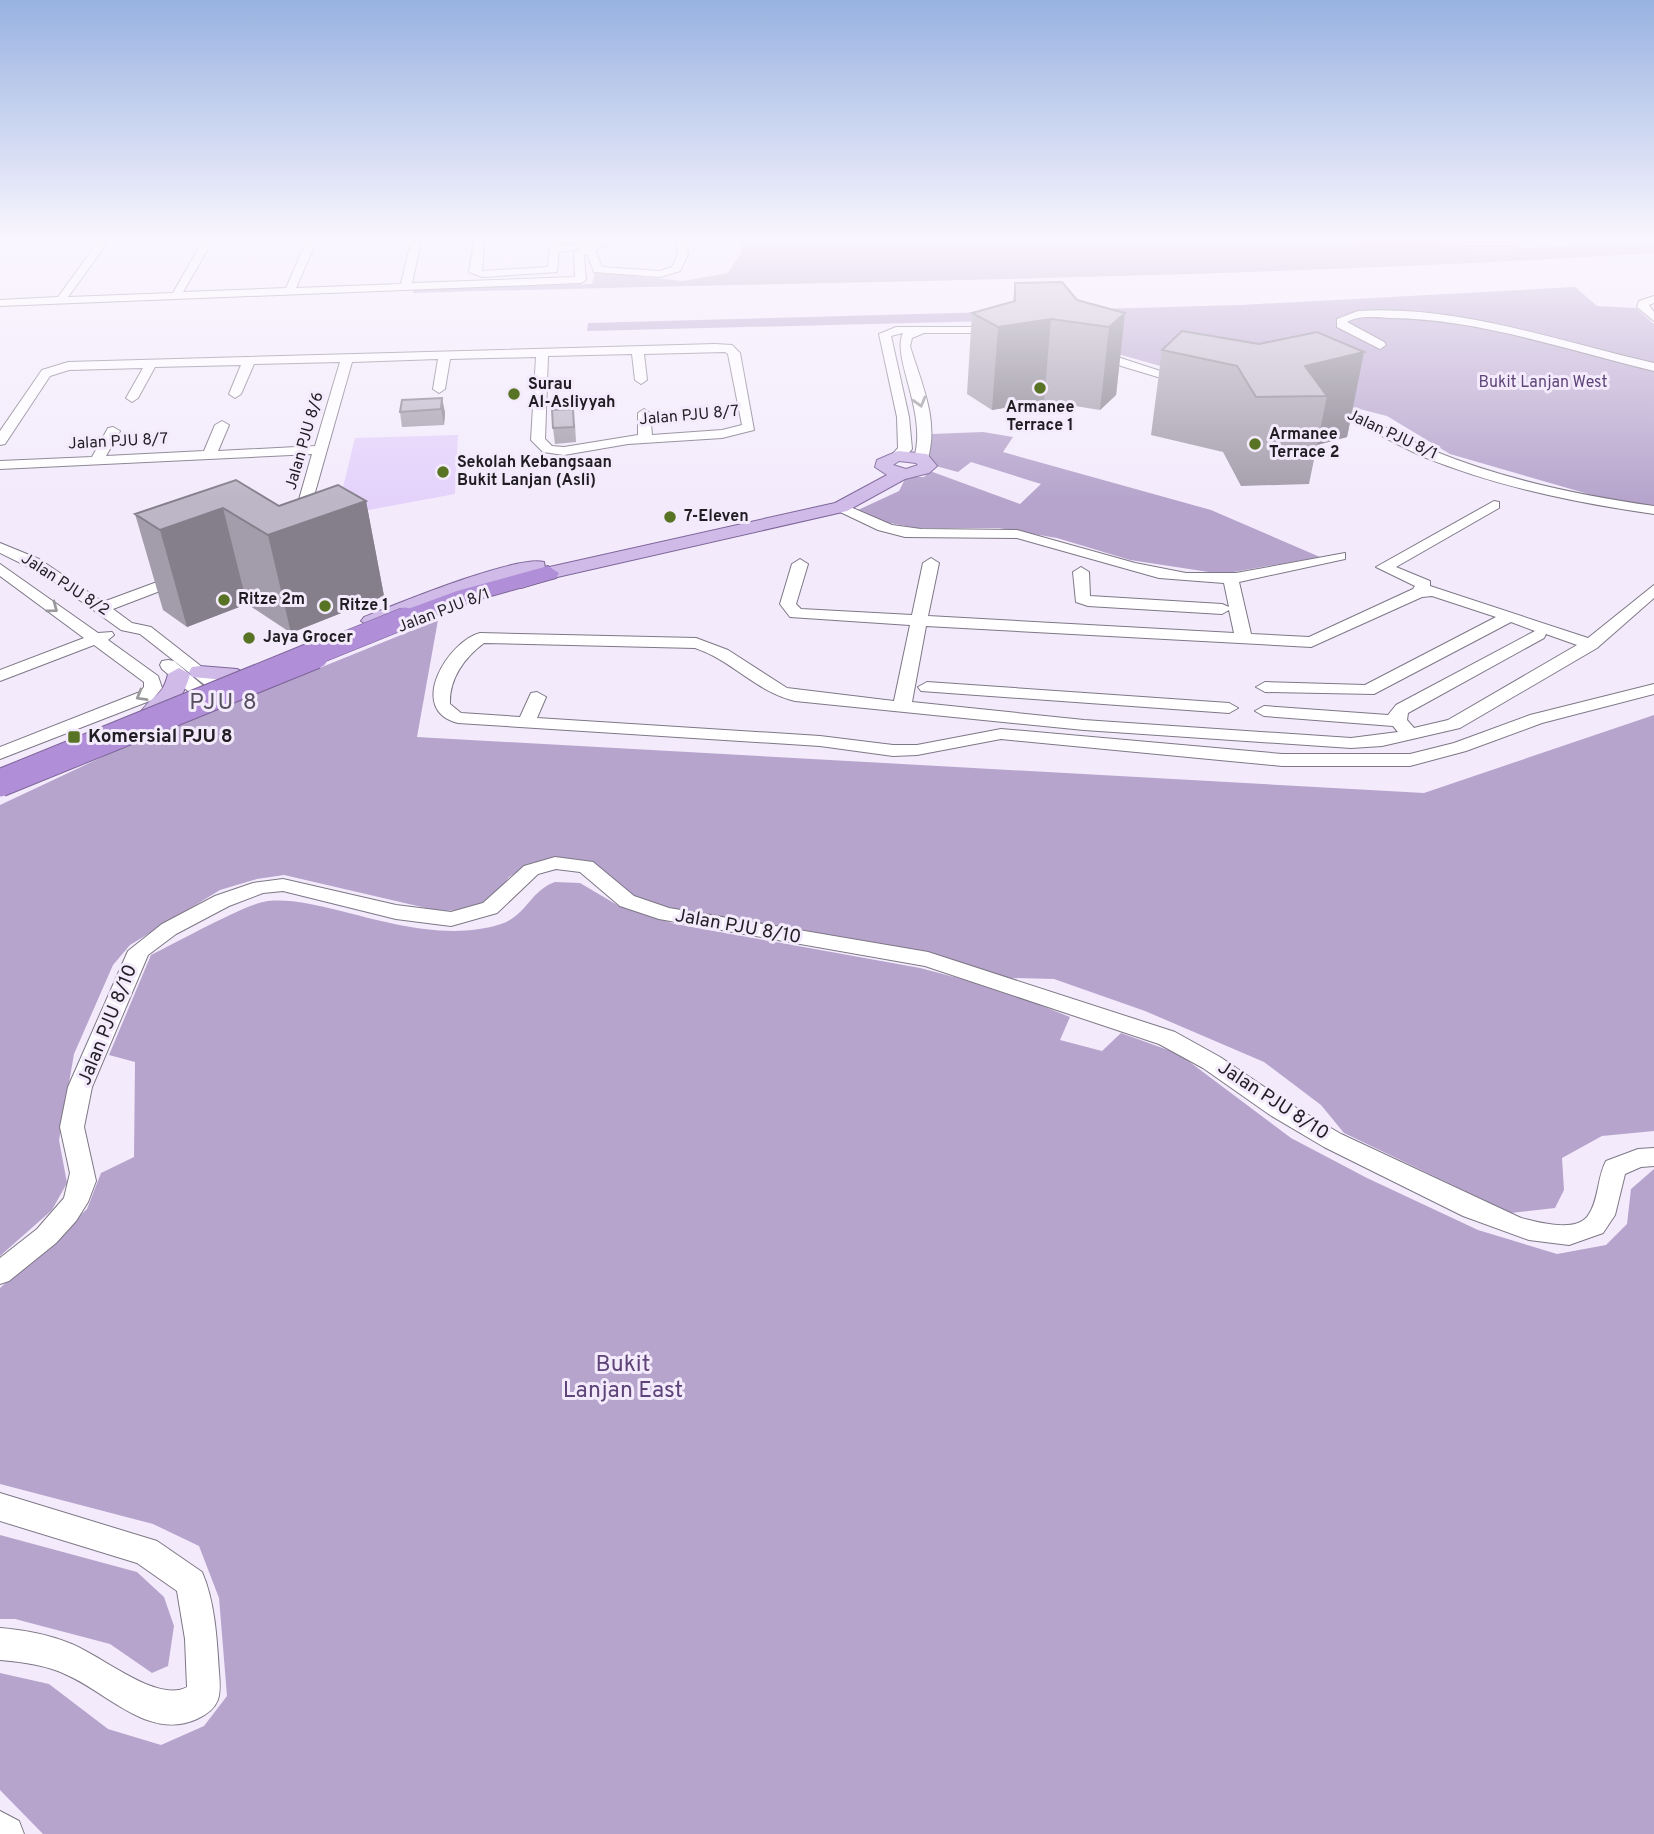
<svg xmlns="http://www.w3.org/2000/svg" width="1654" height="1834" viewBox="0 0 1654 1834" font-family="Overpass,sans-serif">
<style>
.green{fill:#e4d2fb}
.forest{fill:#b6a4cc}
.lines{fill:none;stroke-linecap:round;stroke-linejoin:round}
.minor-casing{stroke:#7e7786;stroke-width:2}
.major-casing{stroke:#7e6699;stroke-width:2}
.highway-casing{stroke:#7e6699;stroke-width:2}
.minor{fill:#fff;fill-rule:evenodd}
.major{fill:#d0bbe8;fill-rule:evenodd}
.highway{fill:#b18ed8;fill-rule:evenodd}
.highway-bridge-far1-casing{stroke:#7e6699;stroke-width:22;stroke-linecap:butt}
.highway-bridge-casing{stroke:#7e6699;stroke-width:29;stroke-linecap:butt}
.highway-bridge-far1{stroke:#b18ed8;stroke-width:21}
.highway-bridge{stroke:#b18ed8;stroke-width:27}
.wall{fill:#a39dab}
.shaded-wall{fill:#847f8b}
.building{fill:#bdb6c7;stroke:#847f8b;stroke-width:2}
.oneway{stroke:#9b999c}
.poi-dot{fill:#597325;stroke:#f3ebfc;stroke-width:2.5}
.labels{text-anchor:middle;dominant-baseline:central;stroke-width:6;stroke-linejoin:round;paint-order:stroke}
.far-park-label{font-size:16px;fill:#5e4479;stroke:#f3ebfc}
.far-poi-label{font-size:16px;font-weight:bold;fill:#201d23;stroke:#f3ebfc;text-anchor:start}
.far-street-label{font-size:16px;fill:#201d23;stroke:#f3ebfc}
.poi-label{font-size:19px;font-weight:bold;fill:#201d23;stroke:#f3ebfc;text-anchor:start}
.street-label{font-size:19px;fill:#201d23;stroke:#f3ebfc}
.quarter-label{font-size:23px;letter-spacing:2px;fill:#554f5d;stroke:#f3ebfc}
.near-park-label{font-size:23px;fill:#5e4479;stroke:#f3ebfc}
</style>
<rect width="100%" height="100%" fill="#f3ebfc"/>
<path class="green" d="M 458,435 L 455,494 L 336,516 L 355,438 Z"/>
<path class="forest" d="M 739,242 L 1275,242 L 1496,249 L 1654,242 L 1654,253 C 1241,279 827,281 413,293 L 414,289 L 592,284 L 595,272 L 683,281 L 728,273 L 742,251 Z
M 1575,287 L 1597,306 L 1636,308 L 1654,324 L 1654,506 L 1616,502 L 1450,454 L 1387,416 L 1336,403 L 1281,400 L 1022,327 L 991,321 L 587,331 L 588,323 L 1240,305 Z
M 983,432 L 1013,437 L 1003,452 L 1211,510 L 1320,557 L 1222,574 L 1130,560 L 1057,538 L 999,528 L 917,528 L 879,521 L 858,510 L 899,491 L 906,477 L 924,477 L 930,471 L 1020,504 L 1041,484 L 971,462 L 958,472 L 932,465 L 928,458 L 932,434 Z
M 438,620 L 417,737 L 1424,793 L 1654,715 L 1654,1131 L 1602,1136 L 1562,1158 L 1564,1190 L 1555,1208 L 1511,1213 L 1344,1133 L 1321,1105 L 1264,1062 L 1145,1011 L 1054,979 L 1011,978 L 892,948 L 641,903 L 559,859 L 531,863 L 509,877 L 494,898 L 466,910 L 439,911 L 284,875 L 257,879 L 220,890 L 130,945 L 113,965 L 74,1054 L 59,1140 L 67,1183 L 52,1210 L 0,1256 L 0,805 L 117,750 Z
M 555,882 L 580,883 L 619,906 L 675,924 L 920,968 L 1000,989 L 1070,1017 L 1060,1040 L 1102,1051 L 1121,1033 L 1179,1054 L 1291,1138 L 1367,1178 L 1478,1230 L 1557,1254 L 1606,1245 L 1627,1224 L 1631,1189 L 1654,1169 L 1654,1834 L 43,1834 L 0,1790 L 0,1673 L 49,1684 L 108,1729 L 161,1745 L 204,1726 L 227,1696 L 219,1598 L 199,1546 L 153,1524 L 0,1484 L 0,1288 L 87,1209 L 101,1173 L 134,1157 L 135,1062 L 109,1055 L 151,955 C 176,943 247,903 268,901 C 292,899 314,905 337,910 C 389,923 449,941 501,924 C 526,916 531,890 555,882 Z
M 0,1535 L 137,1572 L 164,1597 L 174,1626 L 168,1666 L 152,1673 L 110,1644 L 15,1619 L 0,1619 Z"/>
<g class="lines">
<defs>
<path id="minor" d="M 98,242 L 108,242 L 68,297 L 173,293 L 202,242 L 212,242 L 183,292 L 286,288 L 306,242 L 316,242 L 296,288 L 401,284 L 411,242 L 421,242 L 412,283 L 575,277 L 574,253 L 582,248 L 559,252 L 557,272 L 482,277 L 469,272 L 474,242 L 484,242 L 482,271 L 548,267 L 550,242 L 560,242 L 560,245 L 614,242 L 595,250 L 602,267 L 660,271 L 672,267 L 678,254 L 675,242 L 685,242 L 688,254 L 680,271 L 661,277 L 594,272 L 587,254 L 584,255 L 586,280 L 581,283 L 0,306 L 0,300 L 58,297 Z
M 1654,296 L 1654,303 L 1649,305 L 1654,312 L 1654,321 L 1637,307 L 1639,301 Z
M 1358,311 C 1460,305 1556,341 1654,363 L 1654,371 C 1566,350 1480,319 1390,318 C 1376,317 1359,315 1347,322 L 1384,342 L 1386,345 L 1380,349 L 1337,327 L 1337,319 Z
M 896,327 L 999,327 L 1005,330 L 999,333 L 924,333 L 912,338 L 910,346 C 921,383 939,419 928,458 L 921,462 L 914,458 C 928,413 891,357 903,333 L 891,336 L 909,417 L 912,449 L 903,459 L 891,456 L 898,448 L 897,417 L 879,334 Z
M 715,344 L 732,345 L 740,353 L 754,430 L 722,438 L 628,444 L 564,455 L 543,452 L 531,440 L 536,357 L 450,359 L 445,389 L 439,393 L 433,389 L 438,359 L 352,362 L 306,524 L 299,528 L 292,524 L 312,454 L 0,469 L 0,461 L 92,457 L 108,428 L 113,427 L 120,431 L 106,456 L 204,451 L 215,425 L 222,421 L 229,425 L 218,451 L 315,446 L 340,362 L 254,364 L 241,394 L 235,398 L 229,394 L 241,365 L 155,367 L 138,398 L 132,402 L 126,398 L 143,368 L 69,370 L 50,376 L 5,444 L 0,445 L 0,431 L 42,370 L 68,362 ZM 725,352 L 728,354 L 742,425 L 722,430 L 652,435 L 650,413 L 644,409 L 638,413 L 638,435 L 564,447 L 552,446 L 545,439 L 548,356 L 632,354 L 635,380 L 641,384 L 647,380 L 644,354 Z
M 1088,350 L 1096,350 L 1191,381 L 1181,384 L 1088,356 Z
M 1326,404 C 1366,413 1397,436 1434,451 C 1505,480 1579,495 1654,506 L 1654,514 C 1576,503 1498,487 1424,457 C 1389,442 1359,420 1321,411 L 1320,408 Z
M 1494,501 L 1499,502 L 1499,508 L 1396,567 L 1430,581 L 1430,586 L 1588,638 L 1654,585 L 1654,598 L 1597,648 L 1460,728 L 1382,746 L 1351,748 L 1084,730 L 795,701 C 756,692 732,660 695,648 L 484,643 C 464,658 449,679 450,704 L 461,713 L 520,717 L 531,693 L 537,692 L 546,697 L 537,718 L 820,736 L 893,745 L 917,745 L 1001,729 L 1282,754 L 1410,754 L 1454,743 L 1530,715 L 1654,684 L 1654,694 L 1542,723 L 1466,751 L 1410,766 L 1282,766 L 1001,739 L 917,755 L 893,756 L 820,746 L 458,723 C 406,710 448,641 480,633 L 696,638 L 728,650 L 787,688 L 894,701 L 910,625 L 790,617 L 780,604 L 792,564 L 800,559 L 808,564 L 796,604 L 801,609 L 912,615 L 923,563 L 931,558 L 939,563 L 928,616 L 1234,633 L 1229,610 L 1222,614 L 1088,606 L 1076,602 L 1073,572 L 1081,567 L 1089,572 L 1090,596 L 1222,604 L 1229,607 L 1224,583 L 1159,578 L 1017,538 L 905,537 L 878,530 L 836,510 L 834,507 L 841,503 L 892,525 L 921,529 L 1017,530 L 1135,563 L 1186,573 L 1236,573 L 1345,553 L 1345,559 L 1239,582 L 1251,634 L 1309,637 L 1413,589 L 1415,586 L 1376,567 ZM 1432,596 L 1496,617 L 1365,685 L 1265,682 L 1256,687 L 1265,692 L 1374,694 L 1511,622 L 1535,631 L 1396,705 L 1388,715 L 1264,706 L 1255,711 L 1264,716 L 1393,726 L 1398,732 L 1351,738 L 1084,720 L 912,702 L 926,626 L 1311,647 L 1422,597 ZM 1546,634 L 1577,645 L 1448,720 L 1414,728 L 1407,720 L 1408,713 L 1544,638 Z
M 0,543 L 39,559 L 103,602 L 176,575 L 186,575 L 186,581 L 113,609 L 132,623 L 151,627 L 239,696 L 236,700 L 224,700 L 140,634 L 121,630 L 45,575 L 0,553 Z
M 0,564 L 98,633 L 112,632 L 114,635 L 108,640 L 158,676 L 162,688 L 152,700 L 0,759 L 0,747 L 140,692 L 144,687 L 144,682 L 94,645 L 0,681 L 0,670 L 84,638 L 0,576 Z
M 168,660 L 174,661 L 220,700 L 223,704 L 220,708 L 208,708 L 162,669 L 160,665 L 162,661 Z
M 927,682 L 1229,703 L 1238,708 L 1229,713 L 921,691 L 918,687 Z
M 555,857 L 593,862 L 634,896 L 669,908 L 928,952 L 1175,1032 L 1220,1057 L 1288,1103 L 1341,1134 L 1521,1218 C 1538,1222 1578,1234 1589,1214 C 1599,1199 1597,1178 1606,1161 L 1638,1149 L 1654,1148 L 1654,1166 L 1641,1167 L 1625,1174 L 1615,1215 L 1603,1233 L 1569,1245 L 1529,1240 L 1463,1216 L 1324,1147 L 1270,1115 L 1203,1068 L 1159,1044 L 925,966 L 659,919 L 620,906 L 580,872 L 556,869 L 538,874 L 497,913 L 451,926 L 396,919 L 283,891 L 263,893 L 229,906 L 176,934 L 148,955 L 92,1087 L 84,1127 L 96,1181 L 88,1202 L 76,1221 L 56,1243 L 9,1281 L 0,1284 L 0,1258 L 37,1229 L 64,1198 L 70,1173 L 60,1127 L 68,1087 L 128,951 L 162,924 L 215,896 L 253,883 L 283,879 L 396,905 L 451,912 L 483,903 L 524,866 Z
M 0,1493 L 157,1541 L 202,1572 C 215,1602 217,1639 219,1672 C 221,1695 221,1708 197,1719 C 149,1741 108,1693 67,1675 C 47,1665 22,1662 0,1660 L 0,1628 C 24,1630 47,1634 69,1643 C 100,1654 157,1704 187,1687 L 185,1639 L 177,1591 L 137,1563 L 0,1521 Z
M 0,1811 L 19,1821 L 24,1834 L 0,1834 Z"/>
<path id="major" d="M 898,451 L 927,454 L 937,466 L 929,473 L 905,479 L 847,511 L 553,578 L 521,588 L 511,582 L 515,577 L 478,587 L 378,625 L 371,627 L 361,621 L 364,617 C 397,604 515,555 544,562 L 545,568 L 835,503 L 887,475 L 875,467 L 877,460 ZM 899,461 L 916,463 L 918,465 L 906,469 L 893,465 Z
M 200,666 L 237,669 L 248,675 L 237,681 L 192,677 L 189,672 L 192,667 Z
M 179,668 L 190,674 C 185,694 170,721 145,715 L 142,710 C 154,694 163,696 168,674 Z"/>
<path id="highway" d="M 1353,242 L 1523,242 L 1516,246 L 1360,246 Z
M 548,566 L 559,573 L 556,578 L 473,601 L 413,623 L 405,625 L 394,618 L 397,613 L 457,591 Z"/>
</defs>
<use href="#minor" class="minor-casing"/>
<use href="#major" class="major-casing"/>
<use href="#highway" class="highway-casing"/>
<use href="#minor" class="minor"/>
<use href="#major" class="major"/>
<use href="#highway" class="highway"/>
<defs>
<path id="highway-bridge-far1" d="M 311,656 L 405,618"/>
<path id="highway-bridge" d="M 0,783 L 315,655"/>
</defs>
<use href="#highway-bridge-far1" class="highway-bridge-far1-casing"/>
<use href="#highway-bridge" class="highway-bridge-casing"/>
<use href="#highway-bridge-far1" class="highway-bridge-far1"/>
<use href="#highway-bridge" class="highway-bridge"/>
</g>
<path class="wall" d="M 1015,283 L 1125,313 L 1116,395 L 1100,410 L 1044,401 L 992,410 L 967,394 L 972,313 L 1013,301 Z
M 1259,344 L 1364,352 L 1347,437 L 1317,445 L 1309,484 L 1241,486 L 1223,452 L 1151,435 L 1162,350 Z
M 442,398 L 445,413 L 444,425 L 402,427 L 400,412 Z
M 575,424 L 576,442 L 555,444 L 553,428 Z
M 366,501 L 384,596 L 291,633 L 247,604 L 187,627 L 163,610 L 135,514 Z"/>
<path class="shaded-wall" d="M 1125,313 L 1116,395 L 1100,410 L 1109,327 Z
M 1051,319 L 1044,401 L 992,410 L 998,327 Z
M 1364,352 L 1347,437 L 1317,445 L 1327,396 L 1305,366 Z
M 442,398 L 445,413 L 444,425 L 441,409 Z
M 366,501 L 384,596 L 291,633 L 268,535 Z
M 223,508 L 247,604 L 187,627 L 160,530 Z"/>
<path class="building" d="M 1062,282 L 1077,300 L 1125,313 L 1109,327 L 1051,319 L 998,327 L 972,313 L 1015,301 L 1015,283 Z
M 1182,331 L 1259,344 L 1317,332 L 1364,352 L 1305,366 L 1327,396 L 1256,397 L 1237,366 L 1162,350 Z
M 442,398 L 441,409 L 400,412 L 402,400 Z
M 573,409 L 574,427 L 553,428 L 552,410 Z
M 236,480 L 279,506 L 338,485 L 366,501 L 268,535 L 223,508 L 160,530 L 135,514 Z"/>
<defs><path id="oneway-chevron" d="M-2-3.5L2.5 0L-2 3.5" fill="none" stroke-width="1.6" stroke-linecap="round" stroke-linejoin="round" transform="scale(1.75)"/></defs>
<g class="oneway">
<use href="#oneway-chevron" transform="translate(920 402) rotate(74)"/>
<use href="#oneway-chevron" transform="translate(53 608) rotate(37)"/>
<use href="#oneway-chevron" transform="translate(141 696) rotate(150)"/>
</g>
<linearGradient id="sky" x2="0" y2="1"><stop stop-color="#98b2e1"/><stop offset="0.48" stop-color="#faf6fe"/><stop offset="1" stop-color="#faf6fe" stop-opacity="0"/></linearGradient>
<rect width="1654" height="499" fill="url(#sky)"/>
<g class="poi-dot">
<circle cx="1040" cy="388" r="7"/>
<circle cx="514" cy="394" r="7"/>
<circle cx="1255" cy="444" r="7"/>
<circle cx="443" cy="472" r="7"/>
<circle cx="670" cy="517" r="7"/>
<circle cx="224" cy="600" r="7"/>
<circle cx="325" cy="606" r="7"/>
<circle cx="249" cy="638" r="7"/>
<rect x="67" y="730" width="14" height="14" rx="3.5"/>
</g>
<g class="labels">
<g class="far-park-label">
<text x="1543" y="383">Bukit Lanjan West</text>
</g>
<g class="far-poi-label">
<text x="528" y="385">Surau<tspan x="528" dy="18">Al-Asliyyah</tspan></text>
<text x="1040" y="408" text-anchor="middle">Armanee<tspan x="1040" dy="18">Terrace 1</tspan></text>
<text x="1269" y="435">Armanee<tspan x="1269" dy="18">Terrace 2</tspan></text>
<text x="457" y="463">Sekolah Kebangsaan<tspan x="457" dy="18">Bukit Lanjan (Asli)</tspan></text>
<text x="684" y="517">7-Eleven</text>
<text x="238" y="600">Ritze 2m</text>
<text x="339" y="606">Ritze 1</text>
<text x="263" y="638">Jaya Grocer</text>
</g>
<g class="far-street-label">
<text transform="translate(689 416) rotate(-5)">Jalan PJU 8/7</text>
<text transform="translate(1392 435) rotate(25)">Jalan PJU 8/1</text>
<text transform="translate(305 441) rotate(-74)">Jalan PJU 8/6</text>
<text transform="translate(118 442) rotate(-3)">Jalan PJU 8/7</text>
<text transform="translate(65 585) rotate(33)">Jalan PJU 8/2</text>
<text transform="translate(444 611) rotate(-21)">Jalan PJU 8/1</text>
</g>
<g class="poi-label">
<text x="88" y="737">Komersial PJU 8</text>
</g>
<g class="street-label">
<text transform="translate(738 927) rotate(10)">Jalan PJU 8/10</text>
<text transform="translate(108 1025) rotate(-68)">Jalan PJU 8/10</text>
<text transform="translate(1273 1101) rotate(33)">Jalan PJU 8/10</text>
</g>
<g class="quarter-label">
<text x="224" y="703">PJU 8</text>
</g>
<g class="near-park-label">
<text x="623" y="1365">Bukit<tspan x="623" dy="26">Lanjan East</tspan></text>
</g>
</g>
</svg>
